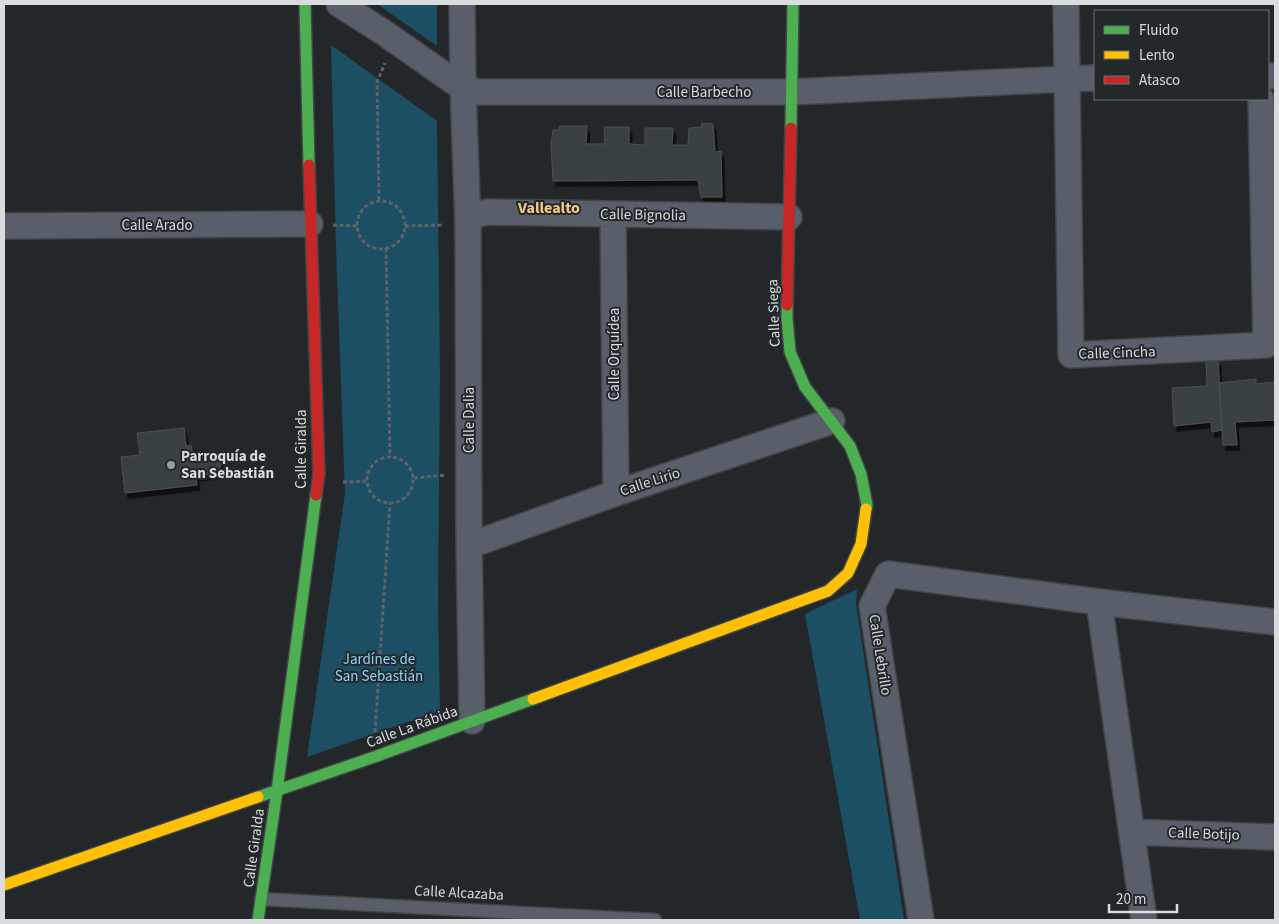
<svg xmlns="http://www.w3.org/2000/svg" width="1279" height="924" viewBox="0 0 1279 924" font-family="'Source Sans 3',sans-serif">
<style>
.green{fill:#1c4e64}
.building{fill:#384142;stroke:#4d4f50;filter:url(#shadow)}
.lines{fill:none;stroke-linecap:round;stroke-linejoin:round}
.lane-casing{stroke:#424445;stroke-width:15}
.street-casing{stroke:#424445;stroke-width:28}
.fast-casing{stroke:#424445;stroke-width:14}
.slow-casing{stroke:#424445;stroke-width:14}
.jam-casing{stroke:#424445;stroke-width:14}
.path{stroke:#5e636a;stroke-width:3;stroke-dasharray:4 2.5;stroke-linecap:butt}
.lane{stroke:#585e6a;stroke-width:12}
.street{stroke:#585e6a;stroke-width:25}
.fast{stroke:#4caf50;stroke-width:11}
.slow{stroke:#ffc107;stroke-width:11}
.jam{stroke:#c62828;stroke-width:11}
.poi-dot{fill:#9a9d9f;stroke:#23282a;stroke-width:2}
.labels{text-anchor:middle;dominant-baseline:central;stroke-width:4;stroke-linejoin:round;paint-order:stroke}
.street-label{font-size:15px;fill:#d9dcde;stroke:#23282a}
.poi-label{font-size:15px;font-weight:bold;fill:#d9dcde;stroke:#23282a;text-anchor:start}
.park-label{font-size:15px;fill:#8ad5f9;stroke:#23282a}
.neighbourhood-label{font-size:16px;font-weight:bold;fill:#f5c984;stroke:#23282a}
</style>
<defs>
<filter id="shadow"><feDropShadow dx="3" dy="5.5" stdDeviation="0" flood-color="#0009"/></filter>
</defs>
<rect width="100%" height="100%" fill="#242729"/>
<path class="green" d="M 377,4 L 437,4 L 437,46 Z
M 331,45 L 437,121 L 440,373 L 438,603 L 440,711 L 307,757 L 345,493 L 336,248 Z
M 857,589 L 856,604 L 904,920 L 860,920 L 805,614 Z"/>
<path class="building" d="M 702,123 L 713,124 L 715,152 L 721,151 L 722,197 L 701,197 L 698,180 L 553,181 L 551,144 L 553,130 L 559,130 L 560,126 L 587,126 L 586,144 L 605,144 L 604,127 L 629,127 L 629,144 L 645,145 L 645,128 L 673,128 L 672,145 L 688,145 L 689,128 L 701,127 Z
M 1206,361 L 1218,361 L 1222,430 L 1212,432 L 1211,422 L 1174,426 L 1172,388 L 1207,386 Z
M 1256,379 L 1256,384 L 1275,382 L 1275,420 L 1235,422 L 1237,445 L 1223,445 L 1219,383 Z
M 184,428 L 186,446 L 191,445 L 193,456 L 219,453 L 221,473 L 196,476 L 197,485 L 125,493 L 121,457 L 140,455 L 137,433 Z"/>
<g class="lines">
<defs>
<path id="lane" d="M 261,899 L 655,920"/>
<path id="street" d="M 339,4 L 383,32 L 463,88 L 478,92 L 792,92 L 1067,79 L 1095,78
M 462,4 L 463,88 L 468,225 L 469,541 L 472,721
M 1066,4 L 1071,355 L 1266,345 L 1261,99
M 1268,76 L 1275,76
M 613,215 L 616,493
M 468,217 L 487,212 L 789,217
M 4,226 L 310,224
M 469,541 L 482,541 L 616,493 L 832,421
M 1099,602 L 1144,920
M 1132,832 L 1275,837
M 921,920 L 872,606 L 888,574 L 1099,602 L 1275,622"/>
<path id="fast" d="M 305,4 L 309,165
M 791,128 L 793,4
M 787,305 L 787,318 L 790,352 L 805,387 L 850,446 L 861,474 L 867,505 L 866,509
M 258,797 L 377,756 L 533,699
M 258,920 L 277,791 L 316,495"/>
<path id="slow" d="M 533,699 L 828,591 L 848,573 L 861,544 L 866,509
M 4,885 L 258,797"/>
<path id="jam" d="M 309,165 L 319,474 L 316,495
M 787,305 L 791,128"/>
</defs>
<use href="#lane" class="lane-casing"/>
<use href="#street" class="street-casing"/>
<use href="#fast" class="fast-casing"/>
<use href="#slow" class="slow-casing"/>
<use href="#jam" class="jam-casing"/>
<path class="path" d="M 379,200 L 377,82 L 385,63
M357 225a24 24 0 1 1 48 0a24 24 0 1 1-48 0Z
M 333,225 L 357,226
M 405,226 L 444,225
M 386,248 L 390,457
M367 480a23 23 0 1 1 46 0a23 23 0 1 1-46 0Z
M 414,478 L 446,475
M 343,482 L 366,481
M 375,732 L 390,503"/>
<use href="#lane" class="lane"/>
<use href="#street" class="street"/>
<use href="#fast" class="fast"/>
<use href="#slow" class="slow"/>
<use href="#jam" class="jam"/>
</g>
<circle class="poi-dot" cx="171" cy="465" r="5"/>
<g class="labels">
<g class="street-label">
<text x="704" y="92">Calle Barbecho</text>
<text transform="translate(643 215) rotate(1)">Calle Bignolia</text>
<text x="157" y="225">Calle Arado</text>
<text transform="translate(774 313) rotate(-92)">Calle Siega</text>
<text transform="translate(1117 353) rotate(-2)">Calle Cincha</text>
<text transform="translate(614 354) rotate(-90)">Calle Orquídea</text>
<text transform="translate(469 420) rotate(-90)">Calle Dalia</text>
<text transform="translate(301 449) rotate(-90)">Calle Giralda</text>
<text transform="translate(650 482) rotate(-18)">Calle Lirio</text>
<text transform="translate(880 655) rotate(81)">Calle Lebrillo</text>
<text transform="translate(412 727) rotate(-20)">Calle La Rábida</text>
<text transform="translate(1204 834) rotate(2)">Calle Botijo</text>
<text transform="translate(254 848) rotate(-82)">Calle Giralda</text>
<text transform="translate(459 893) rotate(3)">Calle Alcazaba</text>
</g>
<g class="poi-label">
<text x="181" y="456">Parroquía de<tspan x="181" dy="17">San Sebastián</tspan></text>
</g>
<g class="park-label">
<text x="379" y="659">Jardínes de<tspan x="379" dy="17">San Sebastián</tspan></text>
</g>
<g class="neighbourhood-label">
<text x="549" y="208">Vallealto</text>
</g>
</g>
<rect width="1279" height="924" fill="none" stroke="#d9dcde" stroke-width="10"/>
<rect x="1094" y="10" width="175" height="90" fill="#23282a" stroke="#6c7072"/>
<rect x="1104" y="26" width="25" height="8" fill="#4caf50" stroke="#6c7072"/>
<text x="1139" y="35" font-size="15" fill="#d9dcde">Fluido</text>
<rect x="1104" y="51" width="25" height="8" fill="#ffc107" stroke="#6c7072"/>
<text x="1139" y="60" font-size="15" fill="#d9dcde">Lento</text>
<rect x="1104" y="76" width="25" height="8" fill="#c62828" stroke="#6c7072"/>
<text x="1139" y="85" font-size="15" fill="#d9dcde">Atasco</text>
<path d="M1109 904v8h68v-8" fill="none" stroke="#d9dcde" stroke-width="2.5"/>
<text x="1116" y="904" font-size="15" fill="#d9dcde" stroke="#23282a" stroke-width="4" paint-order="stroke">20 m</text>
</svg>
